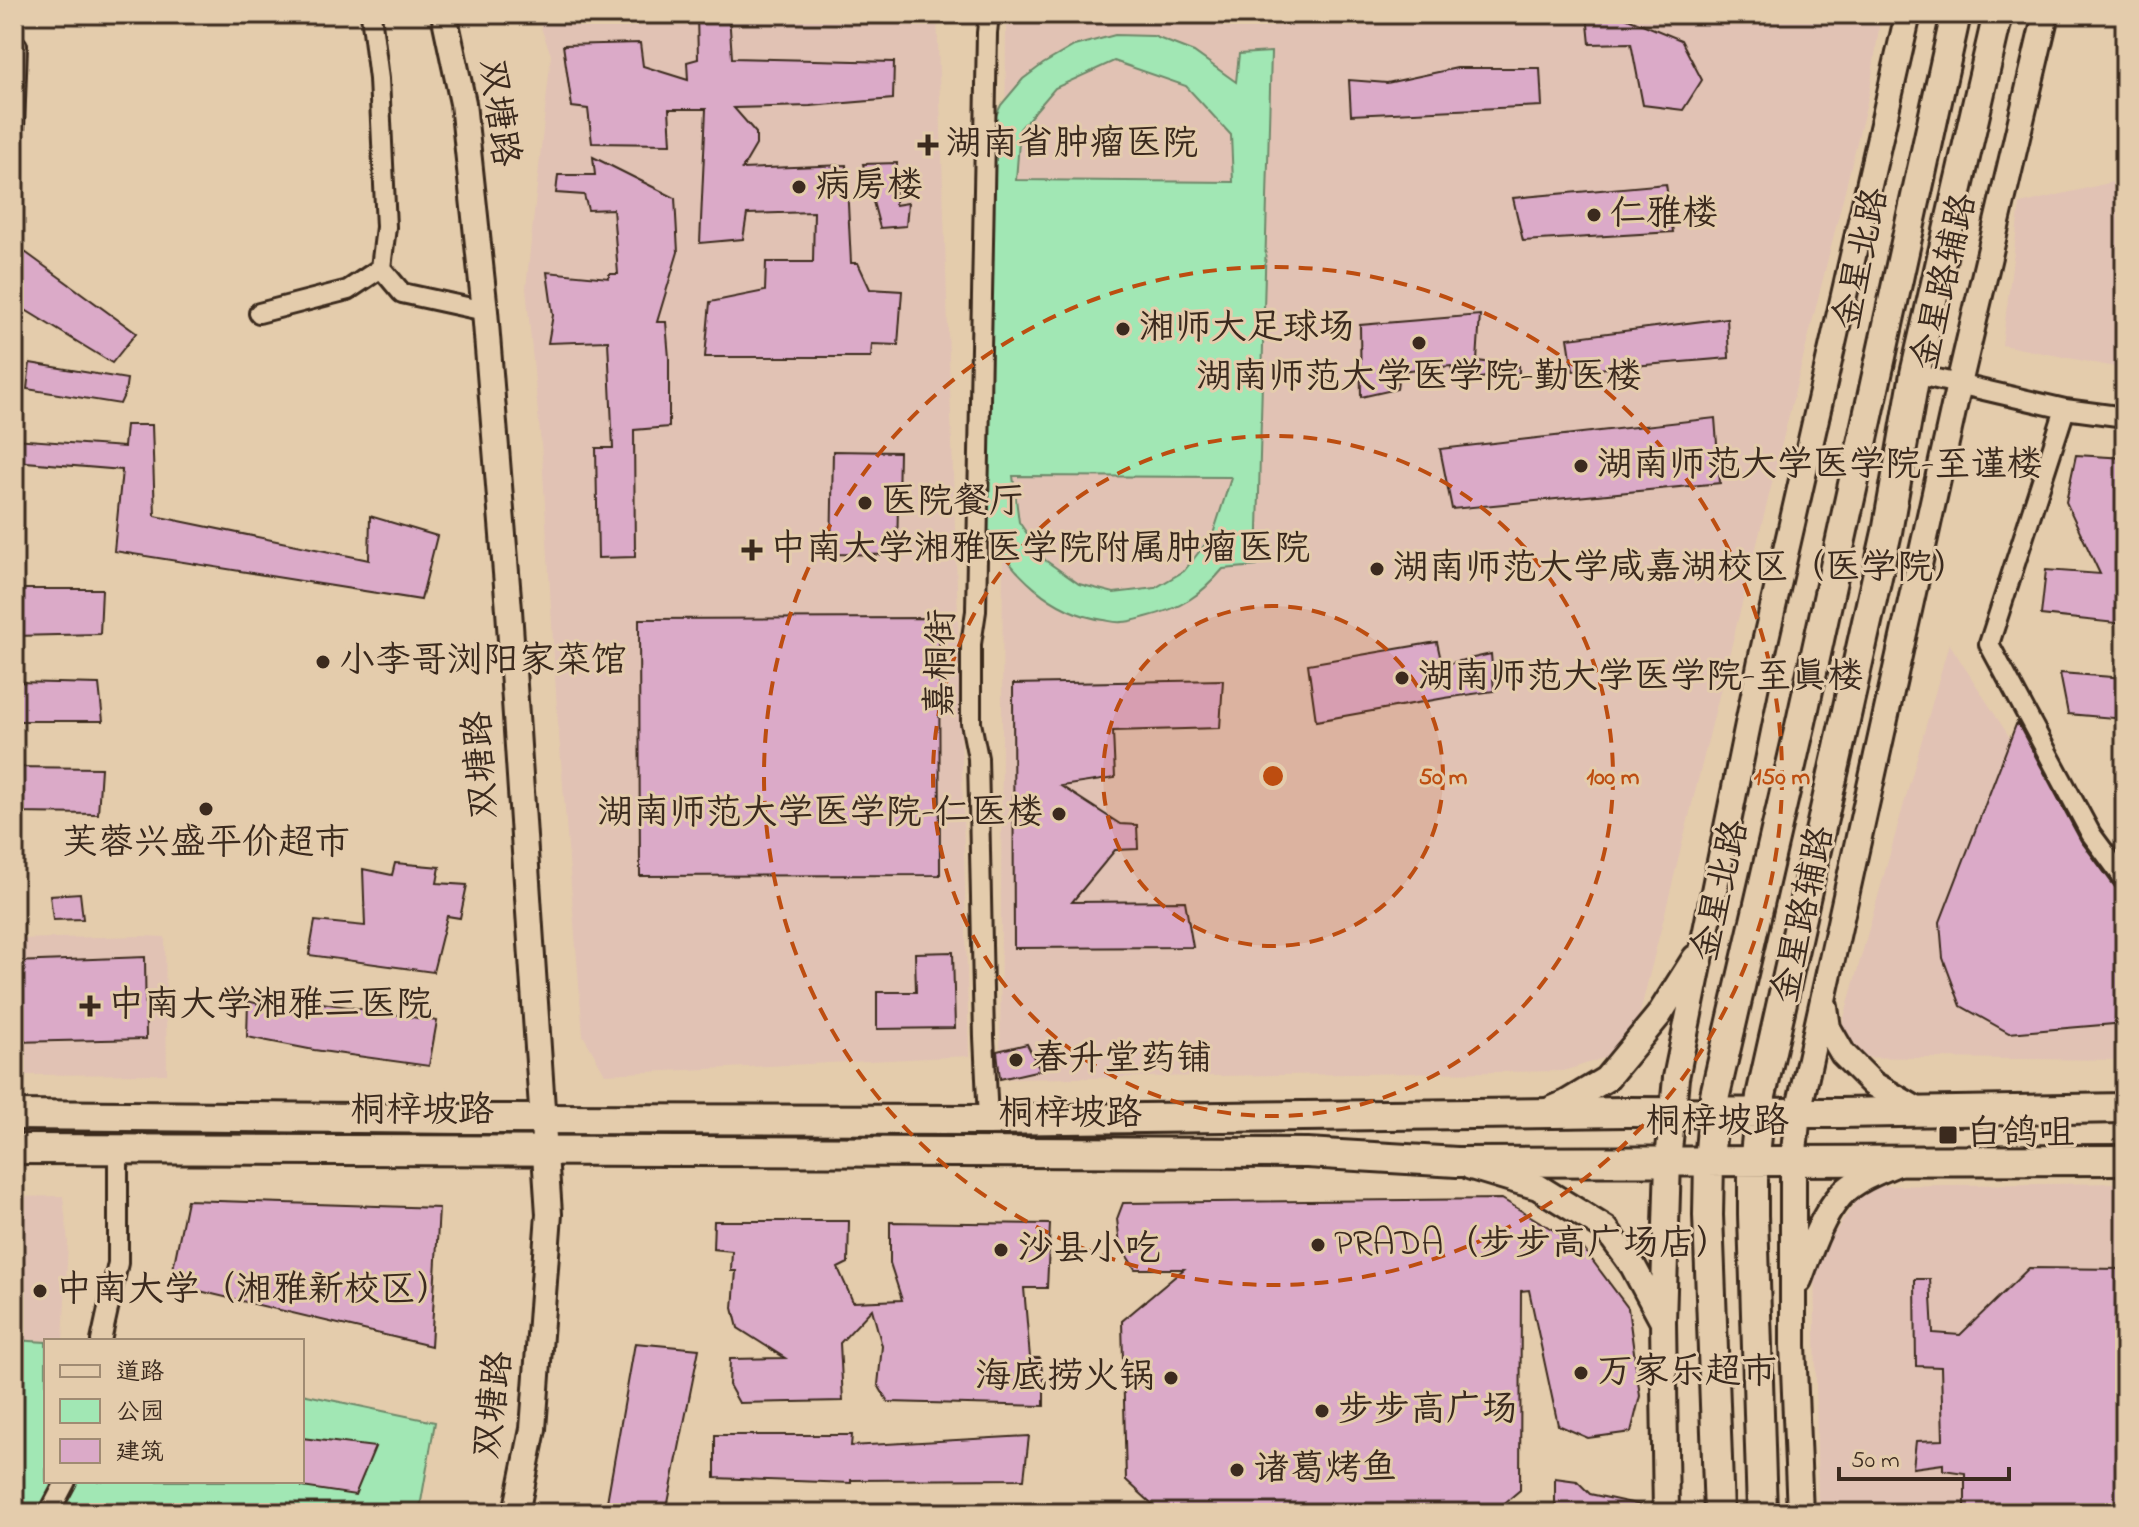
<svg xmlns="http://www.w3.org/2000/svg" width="2139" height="1527" viewBox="0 0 2139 1527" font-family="'Indie Flower','LXGW WenKai TC',sans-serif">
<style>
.built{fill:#e1c2b4}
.green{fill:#a1e7b4;stroke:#6e8869;stroke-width:2;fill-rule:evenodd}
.building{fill:#dbaac8;stroke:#3b2a1e;stroke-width:2}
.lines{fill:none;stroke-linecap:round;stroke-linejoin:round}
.street-casing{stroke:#3b2a1e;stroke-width:24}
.secondary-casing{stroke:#3b2a1e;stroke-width:30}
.primary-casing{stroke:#3b2a1e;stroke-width:34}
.street{stroke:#e4ccac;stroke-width:18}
.secondary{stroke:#e4ccac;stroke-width:24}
.primary{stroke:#e4ccac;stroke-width:28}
.ring{fill:none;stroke:#bd4d10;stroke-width:4;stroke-dasharray:14 10}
.poi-dot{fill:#3b2a1e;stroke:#e4ccac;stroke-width:3}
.labels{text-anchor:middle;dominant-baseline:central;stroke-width:6;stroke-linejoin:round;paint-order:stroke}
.street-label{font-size:36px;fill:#3b2a1e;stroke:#e4ccac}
.poi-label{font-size:36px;fill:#3b2a1e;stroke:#e4ccac;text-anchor:start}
.centre{fill:#bd4d10;stroke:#e4ccac;stroke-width:4}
.ring-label{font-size:24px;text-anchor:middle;font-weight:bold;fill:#bd4d10;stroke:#e4ccac;stroke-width:6;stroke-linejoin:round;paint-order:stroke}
</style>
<rect width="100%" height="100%" fill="#e4ccac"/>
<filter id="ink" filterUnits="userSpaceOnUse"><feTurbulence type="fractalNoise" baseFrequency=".0125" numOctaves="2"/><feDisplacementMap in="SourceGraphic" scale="16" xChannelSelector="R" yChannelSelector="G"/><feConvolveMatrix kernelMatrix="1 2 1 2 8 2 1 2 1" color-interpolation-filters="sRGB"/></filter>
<g filter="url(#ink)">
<path class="built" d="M 536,14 L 937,14 L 959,644 L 969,1056 L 605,1074 L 583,1035 L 557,710 L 542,455 L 526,288 L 551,55 Z
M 1006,14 L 1881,14 L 1870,90 L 1631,1049 L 1564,1071 L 1000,1079 Z
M 2117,181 L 2125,184 L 2125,369 L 2002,345 L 2020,204 Z
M 1949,643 L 2125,917 L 2125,1060 L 1833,1057 Z
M 142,936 L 165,937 L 167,1074 L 14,1075 L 14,939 Z
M 2125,1183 L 2125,1513 L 1818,1513 L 1814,1263 L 1866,1186 Z
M 63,1196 L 68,1242 L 63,1341 L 14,1340 L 14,1197 Z"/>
<path class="green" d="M 1115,35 L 1153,36 L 1194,52 L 1236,82 L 1239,54 L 1271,52 L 1257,566 L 1223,569 C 1200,596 1182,608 1146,617 C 1139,619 1130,622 1122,622 C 1116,623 1110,621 1104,620 C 1050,613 1013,573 985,529 L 991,126 L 1001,105 L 1023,79 L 1043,64 L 1074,46 ZM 1114,61 L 1186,86 L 1231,135 L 1233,182 L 1016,180 L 1020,129 L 1055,88 ZM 1013,476 L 1230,477 L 1231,478 L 1213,534 L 1184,571 L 1155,588 L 1114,593 L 1079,584 L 1045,560 L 1019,522 Z
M 14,1340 L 46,1342 L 46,1481 L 302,1481 L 302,1394 L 435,1422 L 419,1513 L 14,1513 Z"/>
<path class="building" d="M 697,14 L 729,14 L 732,58 L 894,62 L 893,99 L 810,106 L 734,108 L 756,133 L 756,145 L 742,169 L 846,165 L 851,263 L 858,263 L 870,289 L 902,291 L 898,345 L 872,344 L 871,357 L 705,357 L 710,302 L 765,291 L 766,262 L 813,262 L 814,212 L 747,214 L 743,239 L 700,243 L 706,109 L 669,109 L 671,144 L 592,143 L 588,109 L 572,107 L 563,45 L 640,43 L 643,66 L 688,80 L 687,62 L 698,59 Z
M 1587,14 L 1618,14 L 1681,40 L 1702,80 L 1683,110 L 1643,105 L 1631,43 L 1590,44 Z
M 1457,68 L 1540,68 L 1542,106 L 1351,115 L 1349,80 L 1387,83 Z
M 593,157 L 675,198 L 678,252 L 657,322 L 666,322 L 669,358 L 669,427 L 634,430 L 635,557 L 598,558 L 596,448 L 613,448 L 608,341 L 548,343 L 553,315 L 547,272 L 609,278 L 609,274 L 618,274 L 613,209 L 588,210 L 584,195 L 556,193 L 558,175 L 595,175 Z
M 897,163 L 895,205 L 908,203 L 906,226 L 880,228 L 863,164 Z
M 1666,184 L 1673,232 L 1523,241 L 1513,198 Z
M 25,252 L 136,333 L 112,363 L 14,303 L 14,262 Z
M 1480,315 L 1477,361 L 1519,366 L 1519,373 L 1455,381 L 1451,366 L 1399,371 L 1397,389 L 1361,397 L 1360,325 Z
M 1727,318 L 1729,358 L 1573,371 L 1568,338 Z
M 30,363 L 127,379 L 125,393 L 120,404 L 27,389 Z
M 1715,418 L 1720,483 L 1452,509 L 1440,449 Z
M 126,425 L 152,425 L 155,516 L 369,560 L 370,516 L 437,536 L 421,600 L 114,551 L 122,470 L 14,461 L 14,439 L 124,447 Z
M 833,451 L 899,452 L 897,555 L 831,554 Z
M 2076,455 L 2125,458 L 2125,624 L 2041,615 L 2046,570 L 2100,574 L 2066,502 Z
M 14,589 L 102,589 L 100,634 L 14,636 Z
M 939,618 L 940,875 L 640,876 L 639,619 Z
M 1437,642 L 1442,665 L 1491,654 L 1494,691 L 1445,698 L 1316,721 L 1308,664 Z
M 2060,673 L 2125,678 L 2125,719 L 2068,714 Z
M 1223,680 L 1220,728 L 1113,731 L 1115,778 L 1061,786 L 1120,824 L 1137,825 L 1138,849 L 1115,850 L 1072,902 L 1185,901 L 1193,947 L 1014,948 L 1013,684 Z
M 14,682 L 99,684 L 103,721 L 14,721 Z
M 2017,722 L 2081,841 L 2115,887 L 2125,892 L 2125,1023 L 2009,1033 L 1961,1006 L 1943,958 L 1940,922 Z
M 14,767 L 101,768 L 98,814 L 14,813 Z
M 395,863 L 440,867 L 437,883 L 467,885 L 460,918 L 447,916 L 433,972 L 309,955 L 315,921 L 365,926 L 363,869 L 392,875 Z
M 80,893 L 83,919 L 53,920 L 50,895 Z
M 953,952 L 955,1028 L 877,1029 L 877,992 L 916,992 L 915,953 Z
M 145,957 L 146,1039 L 14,1042 L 14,962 Z
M 297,999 L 437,1021 L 429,1066 L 314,1050 L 247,1037 L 248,1001 L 295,1014 Z
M 1027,1044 L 1040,1070 L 1000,1079 L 997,1051 Z
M 1502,1199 L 1583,1248 L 1628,1308 L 1640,1396 L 1631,1432 L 1588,1438 L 1558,1425 L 1529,1290 L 1521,1291 L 1520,1490 L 1493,1513 L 1162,1513 L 1126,1480 L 1122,1321 L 1184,1269 L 1135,1269 L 1120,1245 L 1117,1219 L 1123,1203 Z
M 187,1200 L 439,1208 L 431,1346 L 170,1284 Z
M 714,1221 L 849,1221 L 848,1263 L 838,1268 L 853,1302 L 902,1300 L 890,1263 L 890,1222 L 1050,1224 L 1047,1288 L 1024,1288 L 1030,1358 L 1040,1358 L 1044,1383 L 1044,1406 L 888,1402 L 878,1385 L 882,1346 L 872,1309 L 840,1343 L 843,1401 L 739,1403 L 729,1385 L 730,1359 L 785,1358 L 738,1328 L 733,1308 L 736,1271 L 731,1271 L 732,1251 L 713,1249 Z
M 2029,1268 L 2125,1269 L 2125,1513 L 1965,1513 L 1965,1473 L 1943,1470 L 1943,1464 L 1913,1468 L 1916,1441 L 1943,1440 L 1941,1367 L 1916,1366 L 1915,1279 L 1930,1279 L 1933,1333 L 1960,1335 Z
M 635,1343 L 699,1349 L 666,1513 L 605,1513 Z
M 715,1435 L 852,1435 L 851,1446 L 1029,1436 L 1024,1479 L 851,1480 L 851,1483 L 715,1478 Z
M 302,1438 L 375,1447 L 355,1495 L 302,1487 Z
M 1555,1478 L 1577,1481 L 1590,1494 L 1641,1505 L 1640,1513 L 1555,1513 Z"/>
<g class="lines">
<defs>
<path id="street" d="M 371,14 L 379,79 L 386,227 L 381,268 L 402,293 L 485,311
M 14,128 L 17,46
M 259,313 L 348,290 L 381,268
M 1915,374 L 2065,409 L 2125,417
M 2065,409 L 1989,644 L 2091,834 L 2125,880
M 988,1120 L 984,1037 L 978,758 L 971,723 L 971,644 L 976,611 L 987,33 L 989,14
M 101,1341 L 118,1263 L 118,1149
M 49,1513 L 66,1481"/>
<path id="secondary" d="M 444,14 L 463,103 L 485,311 L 509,610 L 549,1214 L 533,1429 L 516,1513
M 1825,1007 L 1828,1028 L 1843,1054 L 1873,1084 L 1921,1112
M 1545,1112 L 1566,1103 L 1606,1079 L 1659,1015 L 1695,958
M 1471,1167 L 1538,1187 L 1606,1229 L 1633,1266 L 1663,1322
M 1799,1280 C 1810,1251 1820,1219 1840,1196 C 1854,1180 1881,1170 1900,1162
M 1666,1513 L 1663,1322 L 1668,1161 L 1676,1078 L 1761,660 L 1908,14
M 1800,1513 L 1793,1345 L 1793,1161 L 1798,1113 L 1959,384 L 2046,14"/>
<path id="primary" d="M 14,1115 L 467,1119 L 988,1120 L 1627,1112 L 1840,1113 L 2125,1108
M 14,1149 L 1307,1153 L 1457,1162 L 2125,1160
M 1719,1513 L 1708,1215 L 1709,1161 L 1715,1095 L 1801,722 L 1956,14
M 1762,1513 L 1753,1215 L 1753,1175 L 1761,1096 L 1887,532 L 1915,374 L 1998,14"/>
</defs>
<use href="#street" class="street-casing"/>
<use href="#secondary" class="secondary-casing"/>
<use href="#primary" class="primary-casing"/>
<use href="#street" class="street"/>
<use href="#secondary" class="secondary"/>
<use href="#primary" class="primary"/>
</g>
</g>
<circle cx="1273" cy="776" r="170" fill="#bd4d10" fill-opacity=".12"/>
<g class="ring">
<circle cx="1273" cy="776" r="170"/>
<circle cx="1273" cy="776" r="340"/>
<circle cx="1273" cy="776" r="509"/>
</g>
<g class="poi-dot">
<path d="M924 133h8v8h8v8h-8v8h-8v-8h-8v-8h8z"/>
<circle cx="799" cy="187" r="8"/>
<circle cx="1594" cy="215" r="8"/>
<circle cx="1123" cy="329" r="8"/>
<circle cx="1419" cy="343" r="8"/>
<circle cx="1581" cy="466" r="8"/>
<circle cx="865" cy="503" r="8"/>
<path d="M748 538h8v8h8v8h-8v8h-8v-8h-8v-8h8z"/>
<circle cx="1377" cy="569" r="8"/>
<circle cx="323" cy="662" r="8"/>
<circle cx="1402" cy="678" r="8"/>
<circle cx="206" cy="809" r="8"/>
<circle cx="1059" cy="814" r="8"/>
<path d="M86 994h8v8h8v8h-8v8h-8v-8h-8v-8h8z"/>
<circle cx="1016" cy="1060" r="8"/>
<rect x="1938" y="1125" width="20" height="20" rx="4"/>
<circle cx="1318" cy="1245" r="8"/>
<circle cx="1001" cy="1250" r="8"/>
<circle cx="40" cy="1291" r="8"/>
<circle cx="1581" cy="1373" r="8"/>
<circle cx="1171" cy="1378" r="8"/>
<circle cx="1322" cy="1411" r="8"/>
<circle cx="1237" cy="1470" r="8"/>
</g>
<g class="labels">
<g class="street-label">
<text transform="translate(497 113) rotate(82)">双塘路</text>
<text transform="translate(1863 259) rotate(-78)">金星北路</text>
<text transform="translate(1946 282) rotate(-77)">金星路辅路</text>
<text transform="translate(943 663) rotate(-89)">嘉桐街</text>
<text transform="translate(483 765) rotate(-94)">双塘路</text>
<text transform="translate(1722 891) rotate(-77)">金星北路</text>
<text transform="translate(1805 915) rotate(-78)">金星路辅路</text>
<text x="422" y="1112">桐梓坡路</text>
<text x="1070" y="1115">桐梓坡路</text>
<text x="1717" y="1123">桐梓坡路</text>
<text transform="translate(495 1405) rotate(-83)">双塘路</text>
</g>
<g class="poi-label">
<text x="946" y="145">湖南省肿瘤医院</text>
<text x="815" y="187">病房楼</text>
<text x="1610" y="215">仁雅楼</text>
<text x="1139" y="329">湘师大足球场</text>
<text x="1419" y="378" text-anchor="middle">湖南师范大学医学院-勤医楼</text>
<text x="1597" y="466">湖南师范大学医学院-至谨楼</text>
<text x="881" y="503">医院餐厅</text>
<text x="770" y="550">中南大学湘雅医学院附属肿瘤医院</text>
<text x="1393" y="569">湖南师范大学咸嘉湖校区（医学院）</text>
<text x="339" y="662">小李哥浏阳家菜馆</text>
<text x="1418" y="678">湖南师范大学医学院-至真楼</text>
<text x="1043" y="814" text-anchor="end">湖南师范大学医学院-仁医楼</text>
<text x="206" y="844" text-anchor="middle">芙蓉兴盛平价超市</text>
<text x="108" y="1006">中南大学湘雅三医院</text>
<text x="1032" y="1060">春升堂药铺</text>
<text x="1966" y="1135">白鸽咀</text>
<text x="1334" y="1245">PRADA（步步高广场店）</text>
<text x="1017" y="1250">沙县小吃</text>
<text x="56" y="1291">中南大学（湘雅新校区）</text>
<text x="1597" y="1373">万家乐超市</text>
<text x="1155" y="1378" text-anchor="end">海底捞火锅</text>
<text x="1338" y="1411">步步高广场</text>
<text x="1253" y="1470">诸葛烤鱼</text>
</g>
</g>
<circle cx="1273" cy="776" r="12" class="centre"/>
<g class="ring-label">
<text x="1443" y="784">50 m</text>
<text x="1613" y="784">100 m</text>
<text x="1782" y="784">150 m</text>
</g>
<rect width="2139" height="1527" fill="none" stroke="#e4ccac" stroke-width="48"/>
<rect x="24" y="24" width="2091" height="1479" fill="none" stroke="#3b2a1e" stroke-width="3" filter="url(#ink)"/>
<rect x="44" y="1339" width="260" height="144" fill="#e4ccac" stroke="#a08b73" stroke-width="2"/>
<rect x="60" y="1365" width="40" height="12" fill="#e4ccac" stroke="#a08b73" stroke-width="2"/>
<text x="116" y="1379" font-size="24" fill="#3b2a1e">道路</text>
<rect x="60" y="1399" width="40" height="24" fill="#a1e7b4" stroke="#a08b73" stroke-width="2"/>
<text x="116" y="1419" font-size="24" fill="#3b2a1e">公园</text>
<rect x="60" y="1439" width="40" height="24" fill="#dbaac8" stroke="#a08b73" stroke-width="2"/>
<text x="116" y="1459" font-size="24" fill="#3b2a1e">建筑</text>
<path d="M1839 1467v12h170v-12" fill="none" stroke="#3b2a1e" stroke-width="4"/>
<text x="1851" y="1467" font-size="24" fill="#3b2a1e" stroke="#e4ccac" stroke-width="6" paint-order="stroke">50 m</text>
</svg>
